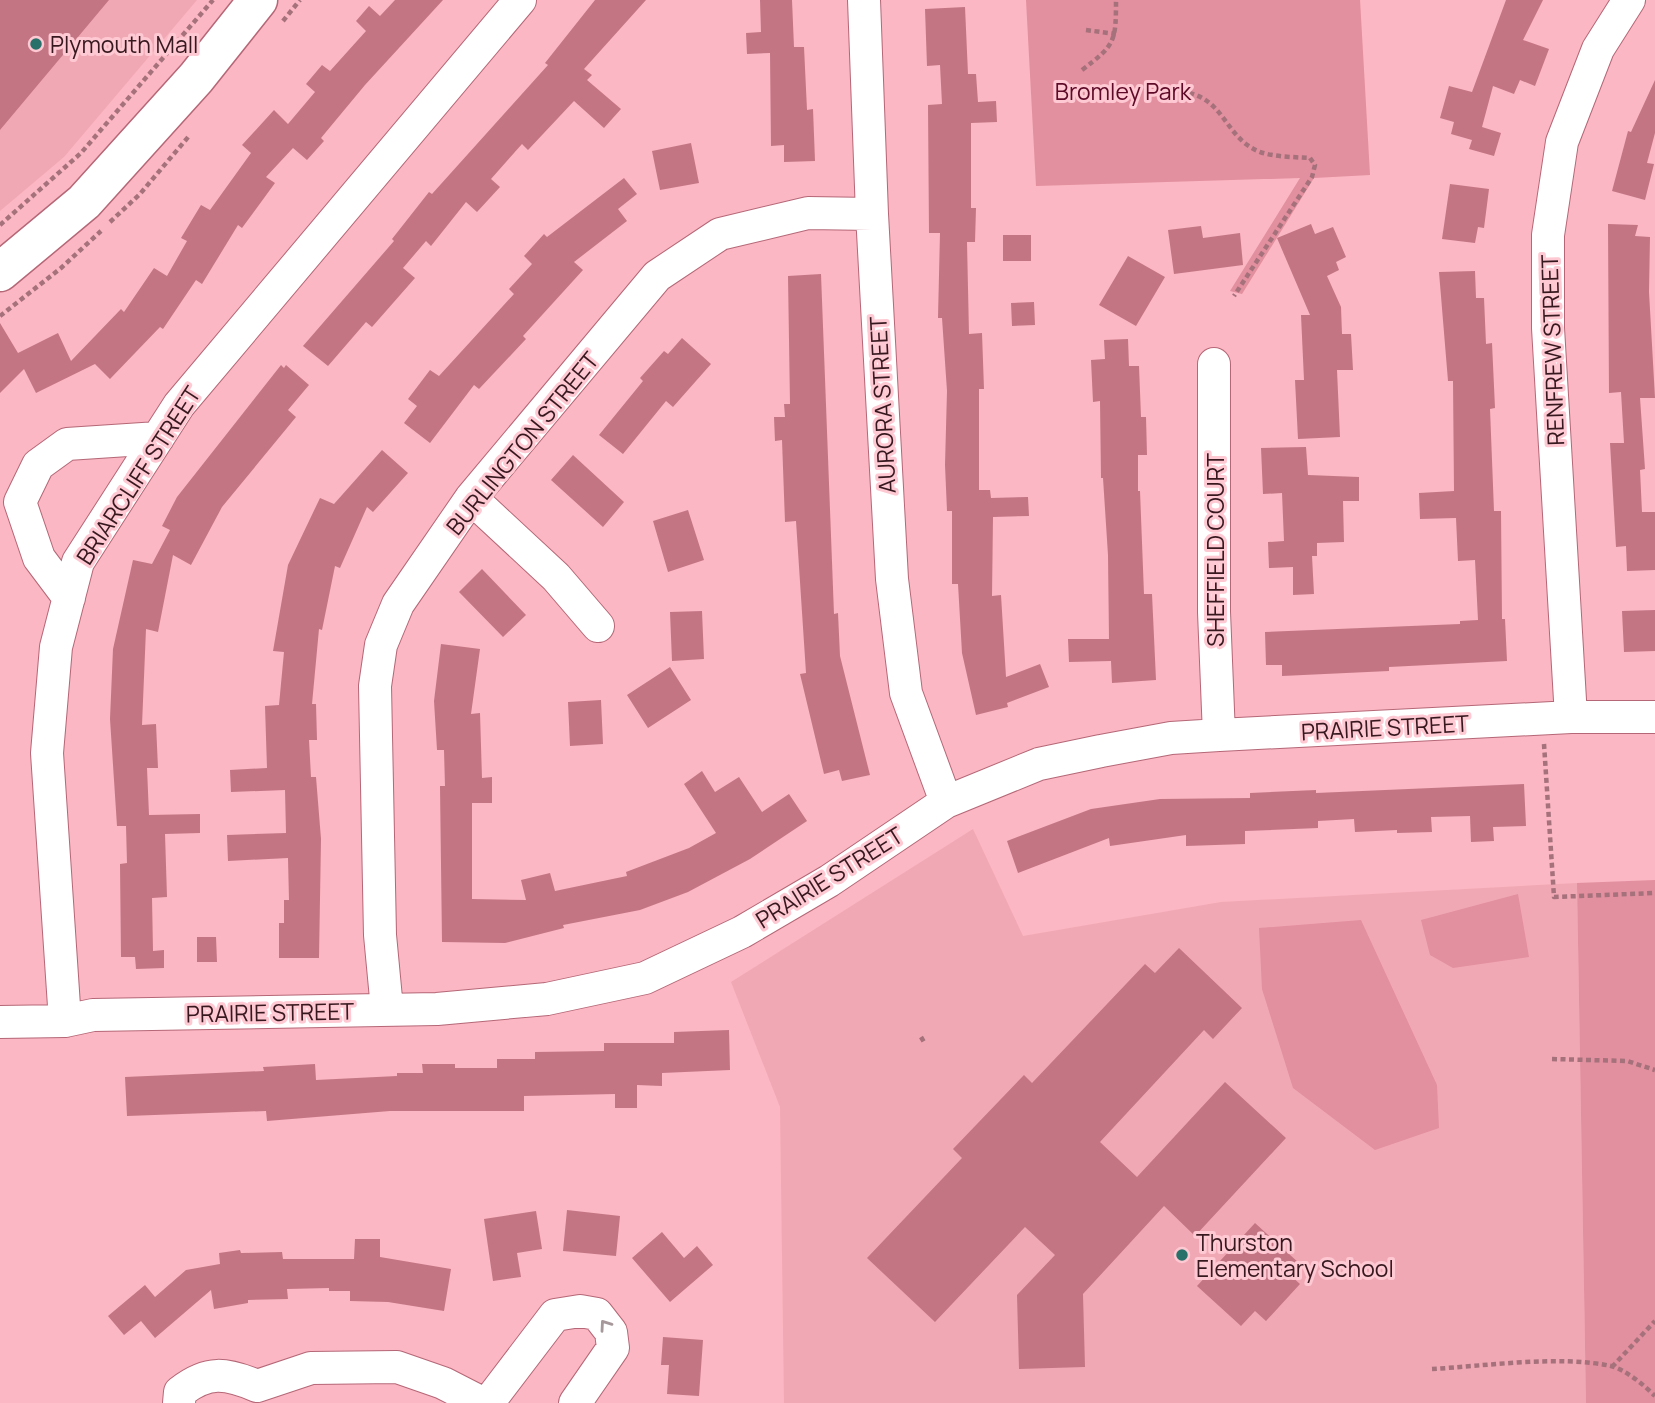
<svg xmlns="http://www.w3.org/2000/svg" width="1655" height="1403" viewBox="0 0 1655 1403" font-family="Manrope,sans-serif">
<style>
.built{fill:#f1a8b5}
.green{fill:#e28f9f}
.building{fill:#c37584}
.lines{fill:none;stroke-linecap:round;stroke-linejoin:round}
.minor-casing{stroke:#b56777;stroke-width:34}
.major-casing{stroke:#b56777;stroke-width:41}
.path{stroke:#a5717b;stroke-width:4.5;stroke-dasharray:5 3.5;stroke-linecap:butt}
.minor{stroke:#fff;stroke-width:32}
.major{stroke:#fff;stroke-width:38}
.oneway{stroke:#a5979a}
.poi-dot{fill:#28716b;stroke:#fec9d2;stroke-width:2.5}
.labels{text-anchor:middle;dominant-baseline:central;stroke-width:6;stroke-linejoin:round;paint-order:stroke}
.poi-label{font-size:23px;fill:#37181f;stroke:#fec9d2;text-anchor:start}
.park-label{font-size:23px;fill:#5d0927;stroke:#fec9d2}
.street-label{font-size:23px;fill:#37181f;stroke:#fec9d2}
</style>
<rect width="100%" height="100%" fill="#fbb7c3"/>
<path class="built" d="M 0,0 L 197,0 L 64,157 L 0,211 Z
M 973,829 L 1023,936 L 1221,902 L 1577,883 L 1586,1403 L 784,1403 L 780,1107 L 731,982 Z"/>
<path class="green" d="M 1026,0 L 1360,0 L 1370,175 L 1314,178 L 1242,294 L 1230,291 L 1300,178 L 1036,186 Z
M 1655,880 L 1655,1403 L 1586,1403 L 1577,883 Z
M 1518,894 L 1529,957 L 1453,968 L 1430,955 L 1421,920 Z
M 1361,920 L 1437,1085 L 1439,1128 L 1375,1150 L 1293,1088 L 1262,989 L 1259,928 Z"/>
<path class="building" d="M 0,0 L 109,0 L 0,130 Z
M 395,0 L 443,0 L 365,85 L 321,138 L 324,141 L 307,160 L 293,148 L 266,177 L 275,183 L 242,228 L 238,225 L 202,284 L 196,280 L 163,329 L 160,327 L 110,379 L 95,364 L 36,393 L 24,369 L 0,393 L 0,323 L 18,353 L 58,333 L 71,361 L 121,309 L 124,312 L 154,268 L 167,276 L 187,241 L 181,238 L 201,205 L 210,210 L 251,153 L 242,145 L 274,110 L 288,124 L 315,92 L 306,84 L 322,65 L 330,71 L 366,31 L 356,21 L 369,6 L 380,16 Z
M 595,0 L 646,0 L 584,69 L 592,75 L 587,80 L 621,109 L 604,128 L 574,101 L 528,150 L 522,144 L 491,179 L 500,187 L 477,212 L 466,202 L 431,246 L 426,241 L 403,268 L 415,278 L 372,327 L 366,322 L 328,366 L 303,346 L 394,241 L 392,239 L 429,192 L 432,194 L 548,65 L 545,63 Z
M 760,0 L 792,0 L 794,47 L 804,47 L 807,110 L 813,109 L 815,161 L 784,162 L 784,145 L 771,146 L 770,53 L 747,54 L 746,33 L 761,32 Z
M 1506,0 L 1543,0 L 1523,40 L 1549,49 L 1535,86 L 1520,80 L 1514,94 L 1493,86 L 1482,127 L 1501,133 L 1494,156 L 1469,149 L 1472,140 L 1451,134 L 1454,122 L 1440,118 L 1449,86 L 1472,92 Z
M 965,7 L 968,74 L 976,74 L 978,102 L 996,101 L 997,122 L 971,123 L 971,208 L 976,208 L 975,242 L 967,242 L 969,334 L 982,333 L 984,389 L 979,389 L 979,490 L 990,490 L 991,498 L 1028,497 L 1029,516 L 993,517 L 992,596 L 1001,595 L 1006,677 L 1040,664 L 1049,687 L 1007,703 L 1008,707 L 976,715 L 962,653 L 958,584 L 952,584 L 952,511 L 947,511 L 945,465 L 947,391 L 942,318 L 938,318 L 940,233 L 929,233 L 928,105 L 942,104 L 940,65 L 927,66 L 925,9 Z
M 1655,80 L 1655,133 L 1647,163 L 1654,164 L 1645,200 L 1612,191 L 1628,131 L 1631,132 Z
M 691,143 L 699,183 L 660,190 L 652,151 Z
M 624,178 L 637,194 L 618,209 L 627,221 L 574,262 L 583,270 L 523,336 L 526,339 L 479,389 L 474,385 L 430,443 L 404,423 L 417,406 L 408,399 L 430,370 L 439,376 L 514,294 L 509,289 L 532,264 L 524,256 L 544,234 L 547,237 Z
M 1450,184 L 1489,189 L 1484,228 L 1478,227 L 1475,243 L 1442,239 Z
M 1311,224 L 1315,234 L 1333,227 L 1346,257 L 1336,262 L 1339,270 L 1327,276 L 1341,307 L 1342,334 L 1351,334 L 1353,370 L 1337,370 L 1340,437 L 1298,439 L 1295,380 L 1304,380 L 1301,315 L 1310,315 L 1277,238 Z
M 1608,224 L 1638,225 L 1635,236 L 1650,237 L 1649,292 L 1655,398 L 1640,398 L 1645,469 L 1640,470 L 1642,512 L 1655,512 L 1655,570 L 1627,571 L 1626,546 L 1616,547 L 1610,443 L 1624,443 L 1621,392 L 1609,393 Z
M 1201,226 L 1203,238 L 1240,233 L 1243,265 L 1174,274 L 1168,230 Z
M 1003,235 L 1031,235 L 1031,261 L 1003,261 Z
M 1128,256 L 1165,277 L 1136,326 L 1099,305 Z
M 1475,271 L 1476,298 L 1484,298 L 1486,344 L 1492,343 L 1495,408 L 1490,409 L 1494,511 L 1501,511 L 1502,619 L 1505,619 L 1507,661 L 1389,667 L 1389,671 L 1282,676 L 1282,665 L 1266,665 L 1265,632 L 1460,624 L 1460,621 L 1478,620 L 1475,560 L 1458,561 L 1456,518 L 1420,519 L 1419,493 L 1454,491 L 1453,381 L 1448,381 L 1439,272 Z
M 821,274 L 834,614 L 838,613 L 840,656 L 870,775 L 842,781 L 839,770 L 824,774 L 800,674 L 806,673 L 796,521 L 785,522 L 782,440 L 775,441 L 774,417 L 785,417 L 784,404 L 790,404 L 788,276 Z
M 1034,302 L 1035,325 L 1012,326 L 1011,303 Z
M 682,338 L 711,364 L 673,407 L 666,401 L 623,454 L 599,435 L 643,381 L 640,378 L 664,351 L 668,354 Z
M 1128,339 L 1129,366 L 1139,366 L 1141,417 L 1146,417 L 1147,455 L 1138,455 L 1138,491 L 1140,491 L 1144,594 L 1152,594 L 1156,680 L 1112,683 L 1111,661 L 1069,662 L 1068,639 L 1109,639 L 1108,555 L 1103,478 L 1101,478 L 1100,401 L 1093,402 L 1091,360 L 1105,359 L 1104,340 Z
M 281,365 L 284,368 L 286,365 L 309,385 L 288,410 L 296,417 L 222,507 L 191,565 L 173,555 L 158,632 L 146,629 L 142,725 L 156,724 L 158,768 L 147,768 L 149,815 L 200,814 L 200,833 L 165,834 L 167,897 L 152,898 L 153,951 L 164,950 L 164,968 L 136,969 L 135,957 L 121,957 L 120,864 L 127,863 L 126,826 L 117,826 L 110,719 L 113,649 L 133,560 L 152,564 L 170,530 L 162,526 L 177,497 Z
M 1306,447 L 1308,475 L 1359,477 L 1359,501 L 1343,501 L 1344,542 L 1317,543 L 1317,556 L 1312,556 L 1314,594 L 1293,595 L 1293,567 L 1269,568 L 1268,542 L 1284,541 L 1282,493 L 1263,494 L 1261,448 Z
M 382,450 L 408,473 L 373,512 L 367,507 L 340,568 L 335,566 L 322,630 L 319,629 L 312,704 L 316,704 L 317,740 L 309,740 L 311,777 L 316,777 L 321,839 L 319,958 L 279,958 L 279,923 L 284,923 L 284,900 L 289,900 L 288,858 L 228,861 L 227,835 L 286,833 L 285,790 L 231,792 L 230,770 L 267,768 L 265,706 L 279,705 L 284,652 L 273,651 L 288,565 L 320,498 L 334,504 Z
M 573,455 L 624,502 L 603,527 L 551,480 Z
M 688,510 L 704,560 L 668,572 L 653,521 Z
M 482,569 L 526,615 L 503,637 L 459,592 Z
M 1655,610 L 1655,651 L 1624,652 L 1622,611 Z
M 702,611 L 704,659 L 672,661 L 670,612 Z
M 441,644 L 480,649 L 471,714 L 480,713 L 482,778 L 492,777 L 492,803 L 472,803 L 472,899 L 526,900 L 521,880 L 550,873 L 555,891 L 627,876 L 626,872 L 689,848 L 716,833 L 684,784 L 702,771 L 715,792 L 739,777 L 762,812 L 789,794 L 807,821 L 750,859 L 688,892 L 640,910 L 563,925 L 564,928 L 505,943 L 442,942 L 440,786 L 445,786 L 444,750 L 437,750 L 434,701 Z
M 670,667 L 691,700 L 648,728 L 627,695 Z
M 601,700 L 603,744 L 570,746 L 568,702 Z
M 1524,784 L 1526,826 L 1493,827 L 1494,841 L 1471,842 L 1470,816 L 1431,817 L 1432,832 L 1397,833 L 1397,830 L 1355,832 L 1354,819 L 1318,821 L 1318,828 L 1245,831 L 1245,844 L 1186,846 L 1186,835 L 1110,846 L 1109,838 L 1018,873 L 1007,841 L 1091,809 L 1160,799 L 1250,798 L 1250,793 L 1316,790 L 1316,793 Z
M 197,937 L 216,937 L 217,962 L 197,962 Z
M 1179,948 L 1242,1008 L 1213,1039 L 1204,1030 L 1100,1142 L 1137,1177 L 1225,1082 L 1286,1138 L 1195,1236 L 1164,1206 L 1083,1294 L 1085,1367 L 1019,1369 L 1017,1295 L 1055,1255 L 1025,1227 L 935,1322 L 867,1258 L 962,1158 L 953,1149 L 1024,1075 L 1032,1083 L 1145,964 L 1155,973 Z
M 729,1030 L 730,1070 L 662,1073 L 662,1086 L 637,1085 L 637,1108 L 615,1108 L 615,1094 L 524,1096 L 524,1111 L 390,1111 L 267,1121 L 266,1111 L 127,1116 L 125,1077 L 264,1071 L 263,1067 L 315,1064 L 316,1080 L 397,1076 L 397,1073 L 423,1073 L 422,1064 L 455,1064 L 455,1068 L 497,1068 L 497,1059 L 535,1059 L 535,1052 L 604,1051 L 604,1043 L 674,1043 L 674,1032 Z
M 567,1210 L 620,1216 L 616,1256 L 563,1251 Z
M 536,1211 L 542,1249 L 517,1253 L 521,1277 L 493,1281 L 484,1219 Z
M 1255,1223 L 1299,1263 L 1289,1274 L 1300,1284 L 1266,1321 L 1255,1311 L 1241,1326 L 1197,1286 Z
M 662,1232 L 684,1258 L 697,1246 L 713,1265 L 670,1302 L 632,1258 Z
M 355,1239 L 380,1239 L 380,1257 L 451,1269 L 444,1311 L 388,1302 L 350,1301 L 350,1291 L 329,1291 L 329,1288 L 287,1289 L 288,1299 L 248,1300 L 248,1303 L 214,1309 L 211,1290 L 155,1338 L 141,1321 L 124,1335 L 108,1316 L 145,1285 L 155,1297 L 186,1270 L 220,1264 L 219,1253 L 240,1250 L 241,1253 L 282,1252 L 283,1259 L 354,1259 Z
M 663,1337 L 703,1340 L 699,1396 L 667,1394 L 669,1365 L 661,1365 Z"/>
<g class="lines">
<defs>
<path id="minor" d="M 864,0 L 872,214 L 892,579 L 906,693 L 946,802
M 1214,364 L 1214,612 L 1219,735
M 471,498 L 556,577 L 598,626
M 69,598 L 39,558 L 20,502 L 38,465 L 67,444 L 158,438
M 1571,717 L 1548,328 L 1548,235 L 1562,142 L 1598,49 L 1629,0
M 387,1009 L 380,935 L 375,686 L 381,645 L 398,604 L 471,498 L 657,276 L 720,234 L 808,213 L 872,214
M 65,1021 L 47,753 L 56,647 L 78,562 L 179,405 L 520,0
M 0,1022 L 65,1021 L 93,1015 L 437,1009 L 547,999 L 645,978 L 742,932 L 829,881 L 946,802 L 1039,764 L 1101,751 L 1171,738 L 1219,735 L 1571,717 L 1655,717
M 179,1403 L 180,1392 C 208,1370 226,1373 257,1386 L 311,1368 L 397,1367 L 443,1383 L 482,1403
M 488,1403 L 555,1315 L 580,1311 L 597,1314 L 611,1332 L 613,1348 L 575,1403"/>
<path id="major" d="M 0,272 L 84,202 L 196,78 L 258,0"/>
</defs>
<use href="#minor" class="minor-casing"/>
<use href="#major" class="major-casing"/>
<path class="path" d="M 283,21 L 300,0
M 1086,30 L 1116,34
M 1082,70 C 1115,45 1116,42 1116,0
M 1167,87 L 1168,91 C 1226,89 1220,136 1260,152 C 1275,157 1294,157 1310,158 L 1315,165 L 1312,177 L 1234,296
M 110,222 L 140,194 L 189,136
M 0,225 L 81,153 L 213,0
M 0,316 L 61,268 L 101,231
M 1544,744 L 1554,897 L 1655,893
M 921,1037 L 924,1042
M 1552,1059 L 1627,1061 L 1655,1070
M 1612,1367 L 1655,1321
M 1432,1369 C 1485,1366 1560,1355 1611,1366 C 1626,1370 1644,1385 1655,1396"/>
<use href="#minor" class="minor"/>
<use href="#major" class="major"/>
</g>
<defs><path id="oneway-chevron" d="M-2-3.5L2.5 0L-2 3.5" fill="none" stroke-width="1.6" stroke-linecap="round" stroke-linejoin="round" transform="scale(1.75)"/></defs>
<use class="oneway" href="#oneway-chevron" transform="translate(605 1325) rotate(-125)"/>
<g class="poi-dot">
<circle cx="36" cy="44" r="7"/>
<circle cx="1182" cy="1255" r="7"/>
</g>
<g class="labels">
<g class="poi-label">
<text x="50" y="44">Plymouth Mall</text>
<text x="1196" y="1242">Thurston<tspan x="1196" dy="26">Elementary School</tspan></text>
</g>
<g class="park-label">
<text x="1123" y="91">Bromley Park</text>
</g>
<g class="street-label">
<text transform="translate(1552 350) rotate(-92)">RENFREW STREET</text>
<text transform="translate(882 405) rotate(-93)">AURORA STREET</text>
<text transform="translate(522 443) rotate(-51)">BURLINGTON STREET</text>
<text transform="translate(138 475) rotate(-57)">BRIARCLIFF STREET</text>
<text transform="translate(1215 550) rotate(-90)">SHEFFIELD COURT</text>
<text transform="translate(1385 727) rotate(-3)">PRAIRIE STREET</text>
<text transform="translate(829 877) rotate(-32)">PRAIRIE STREET</text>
<text transform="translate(270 1012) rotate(-1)">PRAIRIE STREET</text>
</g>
</g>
</svg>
